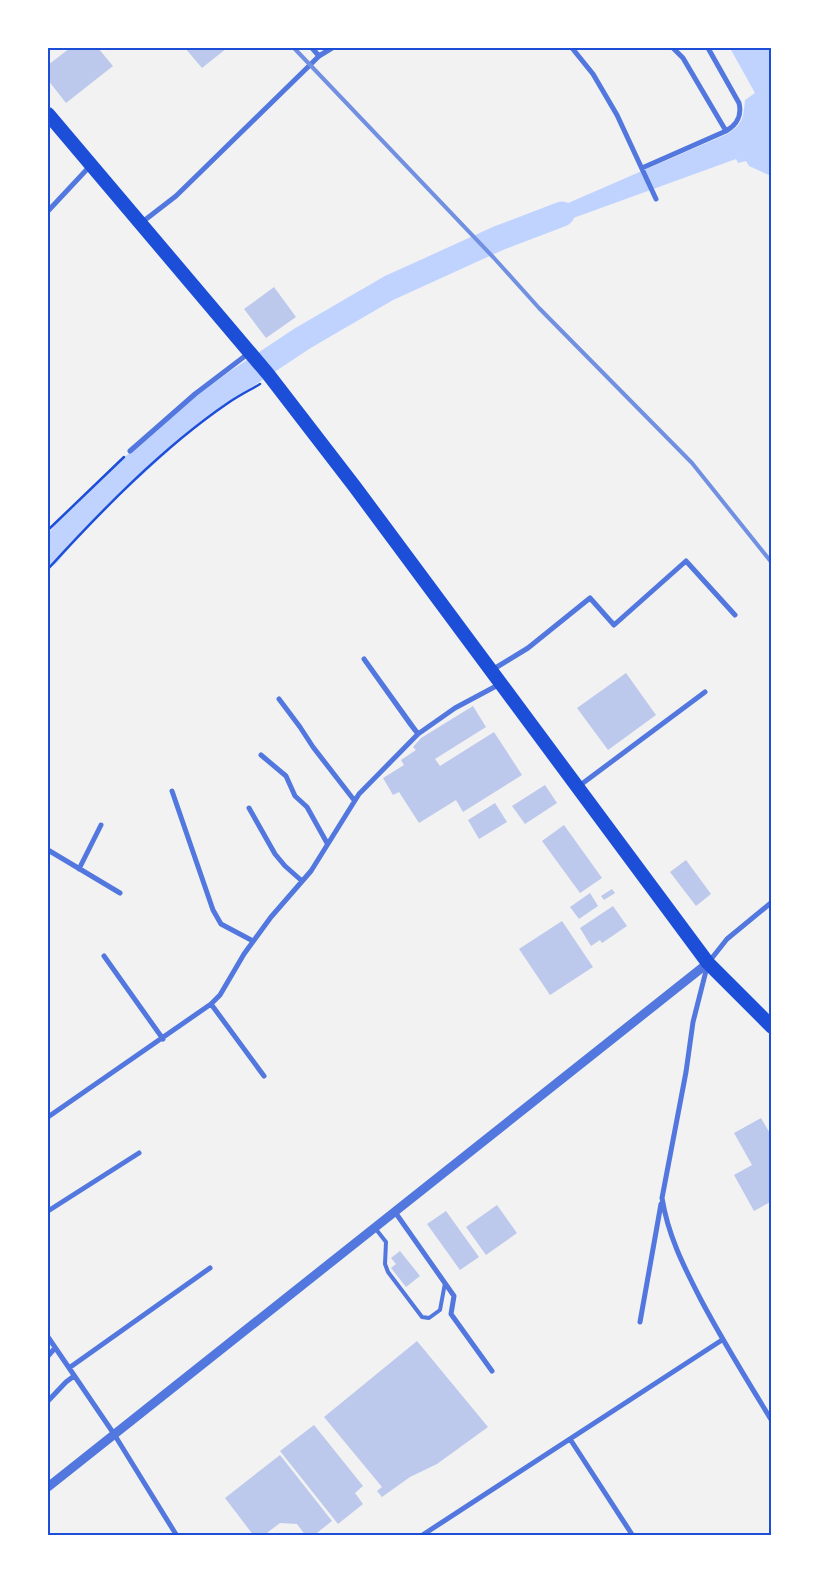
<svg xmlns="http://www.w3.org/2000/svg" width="819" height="1583" viewBox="0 0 819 1583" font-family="Ubuntu,sans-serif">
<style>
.water{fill:#bfd3fe}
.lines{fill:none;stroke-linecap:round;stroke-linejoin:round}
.river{stroke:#bfd3fe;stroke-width:25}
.building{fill:#bdc9ec}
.path{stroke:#1d4ed8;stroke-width:2.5}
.service{stroke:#5277de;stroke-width:4}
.minor{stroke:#5277de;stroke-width:5}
.tertiary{stroke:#5277de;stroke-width:9}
.trunk{stroke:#1d4ed8;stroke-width:14}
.rail{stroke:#7290e2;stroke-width:4}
.neatline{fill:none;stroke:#1d4ed8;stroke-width:2}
</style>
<rect width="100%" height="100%" fill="#f2f2f2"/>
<path class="water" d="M 730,48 L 771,48 L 771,176 L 749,166 L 746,161 L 738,163 L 736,159 L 565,221 L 559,207 L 727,134 C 743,124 743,119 745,100 L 755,93 Z"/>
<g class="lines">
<path class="river" d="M 48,554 L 64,534 L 104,493 L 185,419 L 238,381 L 303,338 L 389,288 L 499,238 L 562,214"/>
</g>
<path class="building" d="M 70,48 L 98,48 L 113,66 L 66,103 L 48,80 L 48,65 Z
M 185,48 L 227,48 L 202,68 Z
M 274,287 L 296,317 L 266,338 L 244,309 Z
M 626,673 L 656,715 L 608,750 L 577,708 Z
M 473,706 L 486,727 L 435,759 L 440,766 L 494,732 L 522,775 L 463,812 L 456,800 L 419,823 L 399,792 L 393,795 L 383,778 L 404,765 L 401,760 L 416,750 L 413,747 L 421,738 Z
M 545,785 L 557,803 L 525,824 L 512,806 Z
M 495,803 L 507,822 L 479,839 L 468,820 Z
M 564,825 L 602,878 L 580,893 L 542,841 Z
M 686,860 L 711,894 L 696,906 L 670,872 Z
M 612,889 L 615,893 L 604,900 L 601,896 Z
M 590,893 L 598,906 L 579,919 L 570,907 Z
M 613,906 L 627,926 L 602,943 L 600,940 L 591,946 L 580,928 Z
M 562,921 L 593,967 L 550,995 L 519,949 Z
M 761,1118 L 772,1137 L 772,1201 L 754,1211 L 734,1175 L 752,1165 L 734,1133 Z
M 497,1205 L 517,1233 L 486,1255 L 466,1227 Z
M 446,1211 L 479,1257 L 460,1270 L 427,1224 Z
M 400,1251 L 420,1276 L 406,1287 L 391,1268 L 396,1264 L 391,1258 Z
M 417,1341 L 488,1427 L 437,1464 L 410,1477 L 382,1497 L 377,1491 L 382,1487 L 324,1417 Z
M 314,1425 L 363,1486 L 355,1493 L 363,1504 L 338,1524 L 280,1451 Z
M 280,1455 L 332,1521 L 313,1536 L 306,1536 L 297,1524 L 280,1523 L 263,1536 L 254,1536 L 225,1498 Z"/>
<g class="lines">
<path class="path" d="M 48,530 L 124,457
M 48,569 C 101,511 162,448 228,403 C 238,396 250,390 260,384"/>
<path class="service" d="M 375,1228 L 386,1242 L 385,1264 L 388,1272 L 422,1317 L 429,1318 L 440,1310 L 445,1283"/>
<path class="minor" d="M 312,48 L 319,56
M 572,48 L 593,74 L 617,115 L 656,199
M 673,48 L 683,58 L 726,131
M 642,168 L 726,131 C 737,125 742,115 739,103 L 708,48
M 48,211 L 91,165
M 141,223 L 176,196 L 310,65 L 319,56 L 332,48
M 130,451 L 195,394 L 249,353
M 364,659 L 418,734 L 411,725 Z
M 492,670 L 528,648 L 590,598 L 614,625 L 686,561 L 735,615
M 279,699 L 300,727 L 313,747 L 354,800
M 261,755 L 286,776 L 295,796 L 307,807 L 327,843
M 579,786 L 705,692
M 172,791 L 213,910 L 221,924 L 253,941
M 249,808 L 275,854 L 285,866 L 302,881
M 48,850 L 120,893
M 79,869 L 101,825
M 772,902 L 727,939 L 708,963 L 693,1022 L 686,1072 L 662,1198 C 668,1235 683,1265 700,1298 C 722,1340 747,1380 772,1421
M 104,956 L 163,1039
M 211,1004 L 264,1076
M 48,1117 L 211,1004 L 220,995 L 244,954 L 271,917 L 311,871 L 359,794 L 418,734 L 455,708 L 500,684
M 48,1211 L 139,1153
M 395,1212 L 454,1296 L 451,1314 L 492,1371
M 640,1322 L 661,1204
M 48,1337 L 114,1434 L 177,1536
M 48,1356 L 55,1348
M 69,1368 L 210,1268
M 48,1401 L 66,1382 L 74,1376
M 570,1439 L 633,1536
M 421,1536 L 722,1340"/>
<path class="tertiary" d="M 48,1487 L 708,963"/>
<path class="trunk" d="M 48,114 L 268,374 L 355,487 L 708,963 L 772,1027"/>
<path class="rail" d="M 294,48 L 494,258 L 539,308 L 692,463 L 772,563"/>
</g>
<rect width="819" height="1583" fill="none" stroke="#ffffff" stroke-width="98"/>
<rect x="49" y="49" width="721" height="1485" class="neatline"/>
</svg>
